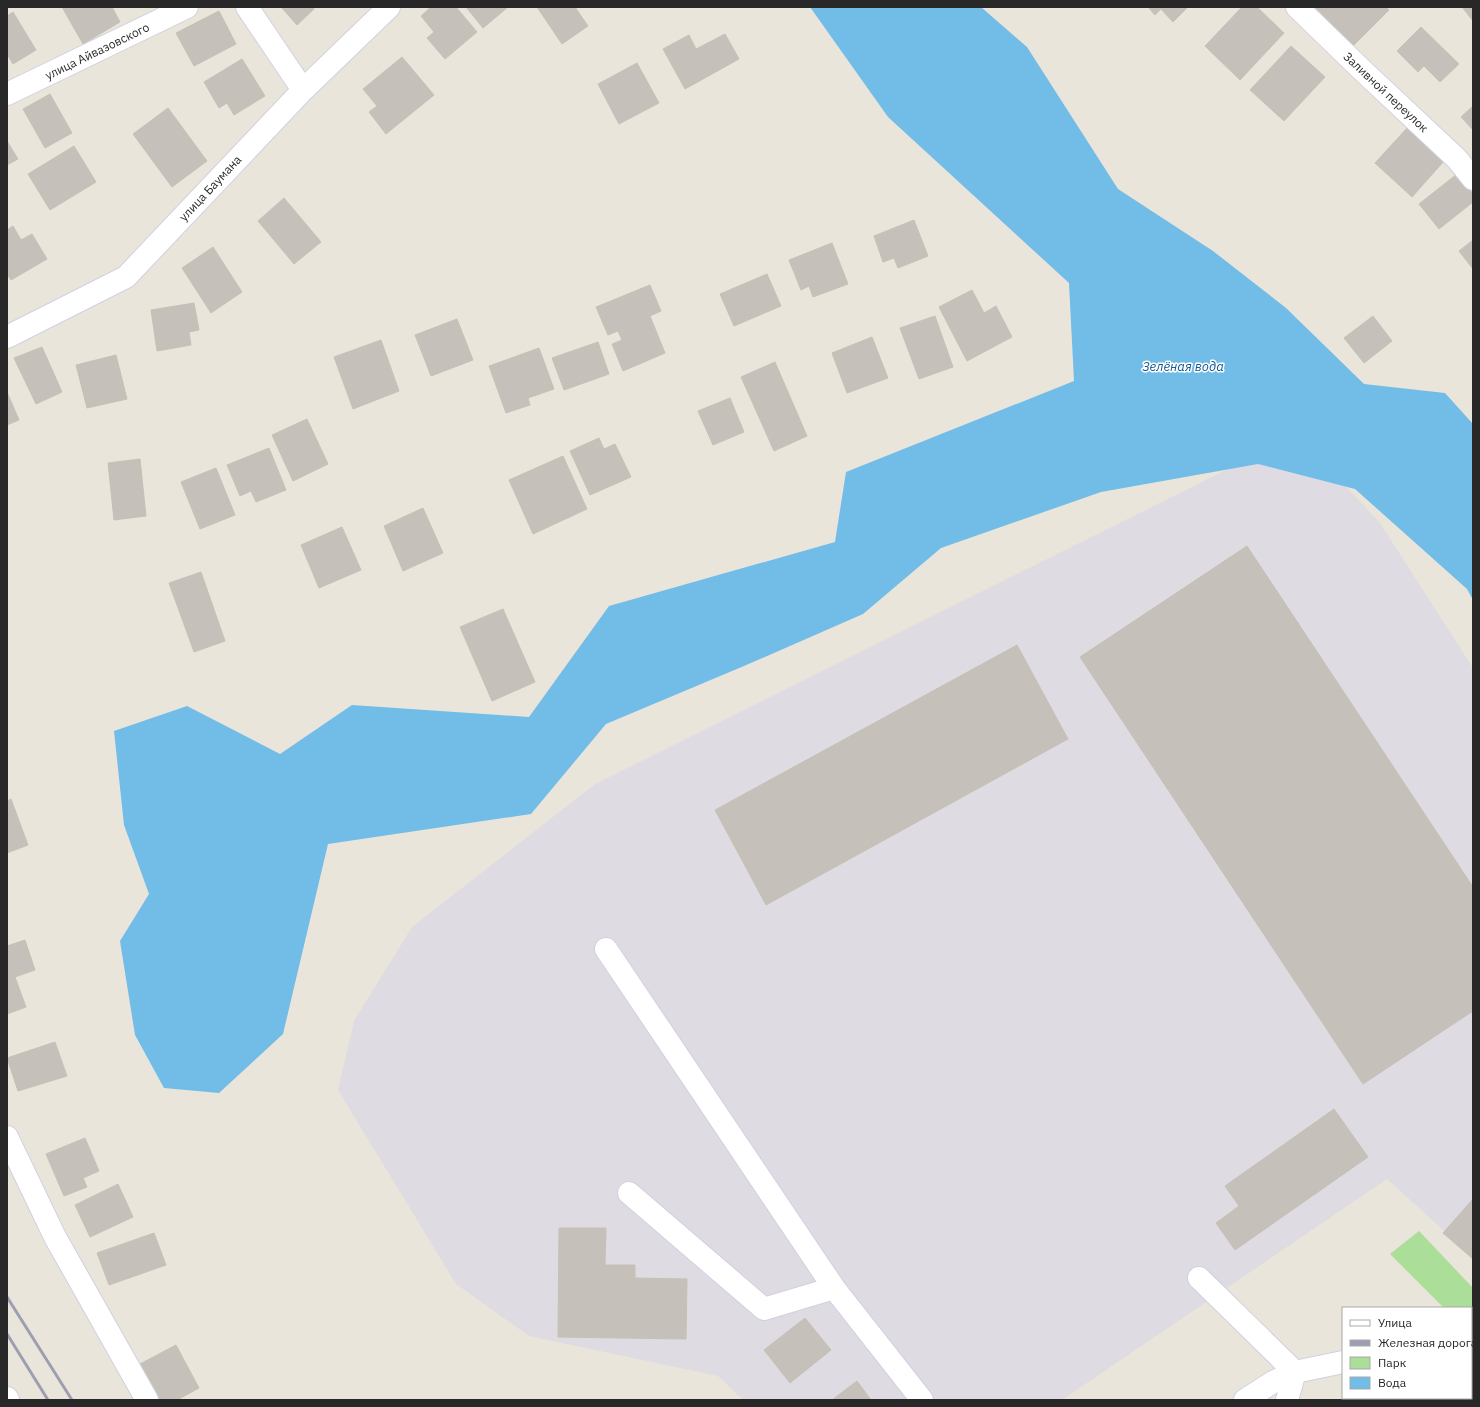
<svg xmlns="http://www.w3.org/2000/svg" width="1480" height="1407" viewBox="0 0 1480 1407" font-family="'IBM Plex Sans',sans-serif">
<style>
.industrial{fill:#dedbe2}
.green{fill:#aade99}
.water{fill:#72bce8}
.building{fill:#c5c1ba;stroke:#c5c1b4}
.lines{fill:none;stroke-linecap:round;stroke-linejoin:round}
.minor-casing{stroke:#d0d1e0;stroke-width:24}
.path{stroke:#c7c7c7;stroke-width:2.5;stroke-dasharray:3 2;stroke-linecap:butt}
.minor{stroke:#fff;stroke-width:22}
.rail{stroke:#9d9eb2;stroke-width:3}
.labels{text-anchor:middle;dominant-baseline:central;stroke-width:3;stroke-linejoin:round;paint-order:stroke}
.street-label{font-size:12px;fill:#282828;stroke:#fff}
.water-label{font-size:13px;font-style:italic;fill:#145990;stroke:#fff}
</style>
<rect width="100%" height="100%" fill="#eae5da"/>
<path class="industrial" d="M 1248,459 L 1337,477 L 1380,523 L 1473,668 L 1473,1257 L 1387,1179 L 1062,1400 L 743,1400 L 718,1376 L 529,1336 L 456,1284 L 338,1090 L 354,1021 L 412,927 L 595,784 Z"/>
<path class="green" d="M 1419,1231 L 1473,1288 L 1473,1336 L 1471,1334 L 1471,1308 L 1444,1308 L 1390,1254 Z"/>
<path class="water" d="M 810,7 L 981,7 L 1027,47 L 1118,189 L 1213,251 L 1286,308 L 1364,384 L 1445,393 L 1473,424 L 1473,600 L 1467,589 L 1355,489 L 1258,464 L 1101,492 L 941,548 L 863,614 L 744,666 L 606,724 L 531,814 L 328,844 L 283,1034 L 219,1093 L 164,1088 L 135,1035 L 120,941 L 149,894 L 124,825 L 114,731 L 187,706 L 280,754 L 352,705 L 529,717 L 609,606 L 835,542 L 846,472 L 1074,381 L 1069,283 L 888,117 Z"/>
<path class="building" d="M 62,7 L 112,7 L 120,22 L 83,44 Z
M 281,7 L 313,7 L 314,9 L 297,25 Z
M 431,7 L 456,7 L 477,32 L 445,59 L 427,38 L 434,32 L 421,16 Z
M 466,7 L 508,7 L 483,28 Z
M 537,7 L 575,7 L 588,26 L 562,44 Z
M 1148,7 L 1188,7 L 1173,22 L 1161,9 L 1155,15 Z
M 1242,7 L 1257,7 L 1284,33 L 1240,80 L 1205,46 Z
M 1315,7 L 1386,7 L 1389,10 L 1353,46 Z
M 1462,7 L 1473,7 L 1473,21 Z
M 219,11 L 236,44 L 194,66 L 176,33 Z
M 13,12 L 36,50 L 13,64 L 7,54 L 7,16 Z
M 1421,27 L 1459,64 L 1440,82 L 1424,66 L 1418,72 L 1397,51 Z
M 725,34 L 739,59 L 685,89 L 663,49 L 689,35 L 696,49 Z
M 1291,46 L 1325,77 L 1284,121 L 1250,90 Z
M 402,57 L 434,95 L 386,134 L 369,112 L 377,106 L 363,89 Z
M 242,59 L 265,96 L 234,115 L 227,103 L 219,108 L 204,82 Z
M 637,63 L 659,103 L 619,124 L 598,84 Z
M 50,94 L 72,133 L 45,148 L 23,109 Z
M 1473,106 L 1473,130 L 1461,117 Z
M 168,108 L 207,161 L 172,187 L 133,134 Z
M 1408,127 L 1444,161 L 1412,197 L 1375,163 Z
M 7,141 L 18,159 L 7,165 Z
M 74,146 L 96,182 L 50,210 L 28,174 Z
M 1457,174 L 1473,194 L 1473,202 L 1439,229 L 1419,204 Z
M 284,198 L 321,242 L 294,264 L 258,221 Z
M 914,220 L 928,256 L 898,268 L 894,258 L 883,262 L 874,236 Z
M 13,226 L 21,240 L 32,234 L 47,259 L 11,280 L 7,274 L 7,230 Z
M 1473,240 L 1473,269 L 1459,251 Z
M 832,243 L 848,284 L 813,297 L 809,286 L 801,290 L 789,260 Z
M 213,247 L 242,292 L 211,313 L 182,268 Z
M 767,274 L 781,306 L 734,326 L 720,294 Z
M 650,285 L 661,311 L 650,316 L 665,353 L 623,371 L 612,344 L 622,340 L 618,331 L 608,335 L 596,307 Z
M 972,290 L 984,313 L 996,306 L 1012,337 L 967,361 L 939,307 Z
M 194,303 L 199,330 L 189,332 L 191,345 L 157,351 L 151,310 Z
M 935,316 L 953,367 L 919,379 L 900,328 Z
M 1373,316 L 1392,341 L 1364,363 L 1344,338 Z
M 457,319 L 473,360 L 431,376 L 415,335 Z
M 872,337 L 888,378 L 847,393 L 832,353 Z
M 381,340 L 399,391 L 353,409 L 334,357 Z
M 598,342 L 609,374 L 564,390 L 552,358 Z
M 42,347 L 62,392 L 36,404 L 14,358 Z
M 539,348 L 554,389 L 528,398 L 530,405 L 506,413 L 489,366 Z
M 116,355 L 127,399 L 87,408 L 76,365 Z
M 775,362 L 807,436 L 774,451 L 741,377 Z
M 7,392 L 19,420 L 7,425 Z
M 730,398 L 744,432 L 713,445 L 698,411 Z
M 307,419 L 328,464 L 293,481 L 272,435 Z
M 599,438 L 604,449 L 615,444 L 631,477 L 590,495 L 570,451 Z
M 269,448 L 286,490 L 256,502 L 251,491 L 240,496 L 227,465 Z
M 563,456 L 587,509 L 533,534 L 509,480 Z
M 140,459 L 146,516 L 114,520 L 108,463 Z
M 216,468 L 235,515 L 200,529 L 181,482 Z
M 423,508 L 443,553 L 403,571 L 384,526 Z
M 342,527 L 361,570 L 319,588 L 301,545 Z
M 1247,546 L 1473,887 L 1473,1011 L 1363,1084 L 1080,657 Z
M 201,572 L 225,641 L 194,652 L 169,583 Z
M 503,609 L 535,682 L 492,701 L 460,627 Z
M 1017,645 L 1068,739 L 766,905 L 715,810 Z
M 11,799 L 28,845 L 7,853 L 7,801 Z
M 25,940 L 35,970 L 15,977 L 26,1007 L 7,1014 L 7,946 Z
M 55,1042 L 67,1076 L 18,1091 L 7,1058 Z
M 1334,1109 L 1368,1157 L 1235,1250 L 1216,1223 L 1239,1206 L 1225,1186 Z
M 85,1138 L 99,1171 L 83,1178 L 87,1187 L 64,1196 L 46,1154 Z
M 118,1184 L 133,1217 L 90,1237 L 75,1205 Z
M 1473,1199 L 1473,1259 L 1443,1233 Z
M 559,1228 L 606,1228 L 605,1265 L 635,1265 L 635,1278 L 687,1279 L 686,1339 L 558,1337 Z
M 154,1233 L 166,1265 L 109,1285 L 97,1253 Z
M 805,1318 L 831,1350 L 790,1383 L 764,1350 Z
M 176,1345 L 199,1388 L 177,1400 L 160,1400 L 140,1364 Z
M 857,1381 L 871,1400 L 832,1400 Z"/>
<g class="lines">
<defs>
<path id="minor" d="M 247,7 L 303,90
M 1297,7 L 1362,70 L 1457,159 L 1473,179
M 7,94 L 187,7
M 7,337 L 126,277 L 303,90 L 389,7
M 606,949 L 834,1288
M 7,1137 L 55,1237 L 147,1400
M 629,1193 L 764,1309 L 834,1288 L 922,1400
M 1199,1278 L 1295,1372 L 1287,1400
M 7,1398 L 8,1400
M 1449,1398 L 1451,1400
M 1245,1400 L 1273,1382 L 1295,1372 L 1343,1362"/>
</defs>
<use href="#minor" class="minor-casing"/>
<path class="path" d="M 1471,1321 L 1473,1321"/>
<use href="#minor" class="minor"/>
<path class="rail" d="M 7,1297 L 72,1400
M 7,1334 L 48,1400"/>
</g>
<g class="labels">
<g class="street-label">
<text transform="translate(97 51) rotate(-26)">улица Айвазовского</text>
<text transform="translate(1386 92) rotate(43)">Заливной переулок</text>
<text transform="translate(210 188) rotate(-47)">улица Баумана</text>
</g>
<g class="water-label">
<text x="1183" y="366">Зелёная вода</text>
</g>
</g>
<rect width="1480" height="1407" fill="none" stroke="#282828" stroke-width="16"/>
<rect x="1342" y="1307" width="130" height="92" fill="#ffffff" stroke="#a9a9a9"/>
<rect x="1350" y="1320" width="20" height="6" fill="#ffffff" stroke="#a9a9a9"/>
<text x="1378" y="1327" font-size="12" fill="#282828">Улица</text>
<rect x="1350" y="1340" width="20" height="6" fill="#9d9eb2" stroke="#a9a9a9"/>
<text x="1378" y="1347" font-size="12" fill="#282828">Железная дорога</text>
<rect x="1350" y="1357" width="20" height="12" fill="#aade99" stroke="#a9a9a9"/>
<text x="1378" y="1367" font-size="12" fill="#282828">Парк</text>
<rect x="1350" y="1377" width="20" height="12" fill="#72bce8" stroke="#a9a9a9"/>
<text x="1378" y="1387" font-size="12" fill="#282828">Вода</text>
</svg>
